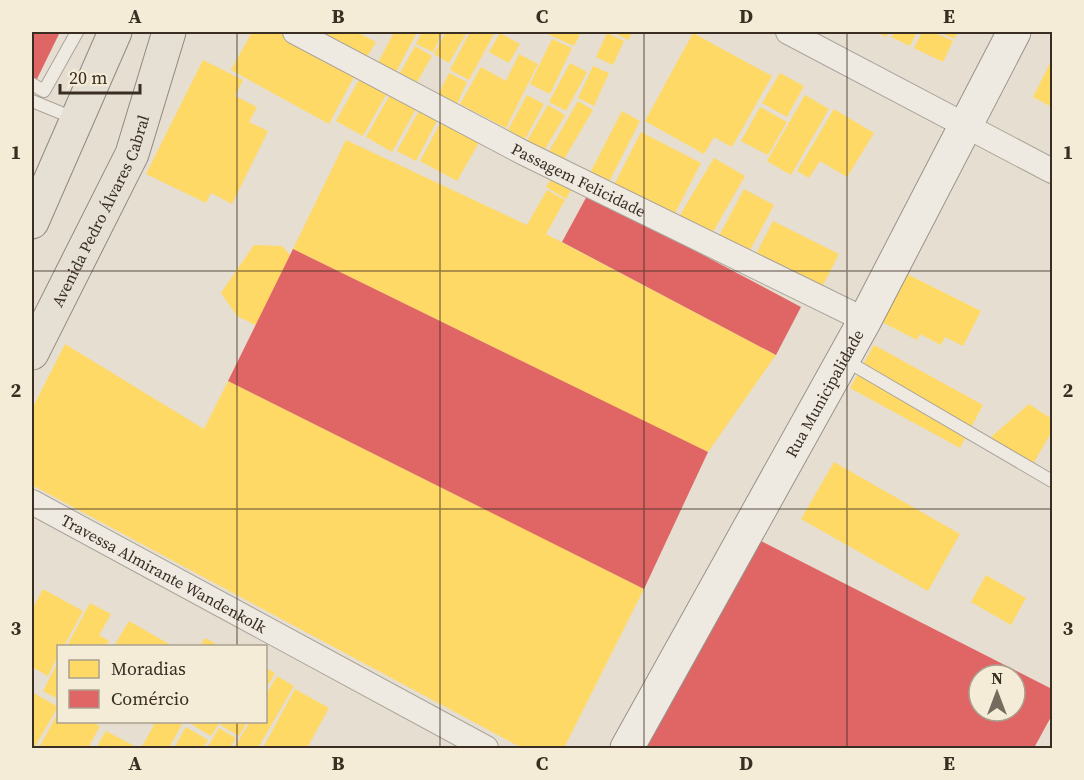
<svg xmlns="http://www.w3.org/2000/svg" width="1084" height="780" viewBox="0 0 1084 780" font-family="'Source Serif 4',serif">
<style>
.homes{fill:#ffd966}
.shops{fill:#e06666;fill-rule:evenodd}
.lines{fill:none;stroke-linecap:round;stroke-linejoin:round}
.lane-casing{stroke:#aba499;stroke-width:14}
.street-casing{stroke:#aba499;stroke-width:26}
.secondary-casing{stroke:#9a938a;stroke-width:35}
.primary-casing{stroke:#908980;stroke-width:35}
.lane{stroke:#eeeae2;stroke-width:12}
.street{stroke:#eeeae2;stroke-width:24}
.secondary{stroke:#eeeae2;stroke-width:33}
.primary{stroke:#e5dfd4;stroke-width:33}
.grid{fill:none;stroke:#3a2d21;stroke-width:1.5;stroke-opacity:0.55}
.labels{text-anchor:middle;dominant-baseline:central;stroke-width:6;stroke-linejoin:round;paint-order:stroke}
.street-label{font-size:16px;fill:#3a2d21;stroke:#f5ecd8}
.neatline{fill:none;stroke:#3a2d21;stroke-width:2}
.grid-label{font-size:20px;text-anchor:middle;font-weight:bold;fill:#3a2d21}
</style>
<rect width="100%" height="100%" fill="#e5ded1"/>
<path class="homes" d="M 252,32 L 285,32 L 357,71 L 329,124 L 231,70 Z
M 323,32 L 357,32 L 376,42 L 364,62 L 320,36 Z
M 394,32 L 417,32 L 396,72 L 378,63 Z
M 422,32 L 443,32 L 433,52 L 416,44 Z
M 446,32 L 467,32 L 449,63 L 434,54 Z
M 470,32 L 495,32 L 469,80 L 450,70 Z
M 543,32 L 581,32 L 574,46 Z
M 613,32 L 633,32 L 628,40 Z
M 876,32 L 889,32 L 886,37 Z
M 894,32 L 917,32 L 910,46 L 891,37 Z
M 922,32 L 933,32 L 953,41 L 943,62 L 914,48 Z
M 939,32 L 958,32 L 954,39 Z
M 500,33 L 520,44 L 509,63 L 489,52 Z
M 607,33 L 624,41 L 613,65 L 596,57 Z
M 693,33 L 772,76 L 732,147 L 714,137 L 704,154 L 645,121 Z
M 552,39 L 572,48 L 550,94 L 530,84 Z
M 415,46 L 432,56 L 417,82 L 400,73 Z
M 519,54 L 538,64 L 506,128 L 460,104 L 481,67 L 506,81 Z
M 1052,59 L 1052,107 L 1033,97 Z
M 203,60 L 243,80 L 235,96 L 257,107 L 249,122 L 268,131 L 232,204 L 211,193 L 206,203 L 146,174 Z
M 570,63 L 587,72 L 566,111 L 549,102 Z
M 593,66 L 609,73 L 594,106 L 578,98 Z
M 449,73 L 467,82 L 456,106 L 437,97 Z
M 780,73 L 804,86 L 787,117 L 762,103 Z
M 360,78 L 387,93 L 363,136 L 336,121 Z
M 391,93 L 417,107 L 392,152 L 366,137 Z
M 527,95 L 544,104 L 525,139 L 508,130 Z
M 805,95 L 829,109 L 791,175 L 767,161 Z
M 578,101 L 593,110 L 563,161 L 548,153 Z
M 548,105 L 565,115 L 544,151 L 527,141 Z
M 421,107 L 439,117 L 416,161 L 397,151 Z
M 760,107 L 787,122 L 768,155 L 741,141 Z
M 834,109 L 874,133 L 847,177 L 820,161 L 809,178 L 797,171 Z
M 622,111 L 640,121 L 608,184 L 589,175 Z
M 443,118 L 481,139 L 457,181 L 420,161 Z
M 641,132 L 701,163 L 674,215 L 614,185 Z
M 346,140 L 527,225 L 547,190 L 565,200 L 546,234 L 776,355 L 708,452 L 682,440 L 670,463 L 591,424 L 603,401 L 293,249 Z
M 714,158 L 745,176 L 709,239 L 677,220 Z
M 555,172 L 575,183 L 566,199 L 546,187 Z
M 744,189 L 774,205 L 749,252 L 719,236 Z
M 773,221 L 839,254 L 819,293 L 753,260 Z
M 254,245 L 282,246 L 301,267 L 404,318 L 378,368 L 353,372 L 237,316 L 221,293 Z
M 897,269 L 981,311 L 963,346 L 945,337 L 941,345 L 920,334 L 917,340 L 872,317 Z
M 65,344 L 204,429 L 228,381 L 480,507 L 507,456 L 592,500 L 566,550 L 644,589 L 564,748 L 522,748 L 32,485 L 32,409 Z
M 874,345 L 983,405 L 960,448 L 850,388 Z
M 1029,404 L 1052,419 L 1052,431 L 1028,473 L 983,444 Z
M 834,462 L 960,534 L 928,591 L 801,519 Z
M 986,575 L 1026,598 L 1011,625 L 971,602 Z
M 43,589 L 83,611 L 64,646 L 58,646 L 58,656 L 48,676 L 32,667 L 32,610 Z
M 90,603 L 111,614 L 99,635 L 109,641 L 106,646 L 67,646 Z
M 129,621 L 169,644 L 168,646 L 114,646 Z
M 205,638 L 220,646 L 200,646 Z
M 58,662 L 58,699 L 43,691 Z
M 266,668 L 275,673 L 266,689 Z
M 277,676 L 294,686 L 258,748 L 234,748 L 250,722 L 266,722 L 266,695 Z
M 295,689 L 329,708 L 307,748 L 263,748 Z
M 32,692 L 58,707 L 34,748 L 32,748 Z
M 58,713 L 58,722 L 91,722 L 100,726 L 88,748 L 39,748 Z
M 148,722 L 177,722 L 182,724 L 169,748 L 141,748 L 154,725 Z
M 192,722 L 220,722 L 211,736 L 191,724 Z
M 222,722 L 247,722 L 239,736 L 220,725 Z
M 186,727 L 208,740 L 203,748 L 174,748 Z
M 219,728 L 236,738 L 230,748 L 207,748 Z
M 106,731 L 138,748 L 96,748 Z"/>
<path class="shops" d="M 32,32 L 60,32 L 36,81 L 32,78 Z
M 588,194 L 801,307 L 776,355 L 562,242 Z
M 293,249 L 708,452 L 644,589 L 228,381 Z
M 755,538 L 1052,689 L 1052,715 L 1034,748 L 637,748 ZM 979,675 L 1015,675 L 1015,711 L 979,711 Z"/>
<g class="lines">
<defs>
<path id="lane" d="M 32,84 L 44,91 L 77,32
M 32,101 L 76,119
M 845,360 L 1052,481"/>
<g id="street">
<path id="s1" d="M 295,32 L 522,152 L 865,320"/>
<path d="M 788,32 L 1052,171"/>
<path id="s2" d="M 32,502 L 486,748"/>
</g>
<g id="secondary">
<path id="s3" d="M 627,748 L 865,320 L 1014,32"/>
</g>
<g id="primary">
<path d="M 32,222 L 115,32"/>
<path id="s4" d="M 32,353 L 132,154 L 169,32"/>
</g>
</defs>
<use href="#lane" class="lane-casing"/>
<use href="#street" class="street-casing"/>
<use href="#secondary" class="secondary-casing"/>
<use href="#primary" class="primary-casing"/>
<use href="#lane" class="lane"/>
<use href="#street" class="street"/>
<use href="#secondary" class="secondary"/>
<use href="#primary" class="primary"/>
</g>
<path class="grid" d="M 237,32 L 237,646M 440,32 L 440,748M 644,32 L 644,748M 847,32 L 847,748M 32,271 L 1052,271M 32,509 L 1052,509M 237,722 L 237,748"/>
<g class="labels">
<g class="street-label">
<text stroke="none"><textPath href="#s1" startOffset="320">Passagem Felicidade</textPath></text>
<text stroke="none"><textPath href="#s4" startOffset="158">Avenida Pedro Álvares Cabral</textPath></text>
<text stroke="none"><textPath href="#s3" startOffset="406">Rua Municipalidade</textPath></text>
<text stroke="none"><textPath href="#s2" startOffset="150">Travessa Almirante Wandenkolk</textPath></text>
</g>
</g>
<rect width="1084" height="780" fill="none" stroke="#f5ecd8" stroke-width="66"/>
<rect x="57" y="645" width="210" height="78" fill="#f5ecd8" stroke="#aaa08f" stroke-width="1.5"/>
<rect x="69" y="660" width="30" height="18" fill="#ffd966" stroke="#aaa08f" stroke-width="1.5"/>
<text x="111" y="675" font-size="18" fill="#3a2d21">Moradias</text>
<rect x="69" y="690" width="30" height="18" fill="#e06666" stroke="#aaa08f" stroke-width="1.5"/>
<text x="111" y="705" font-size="18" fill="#3a2d21">Comércio</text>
<g transform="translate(997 693)"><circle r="28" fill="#f5ecd8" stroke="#aaa08f" stroke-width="1.5"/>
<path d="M0-4.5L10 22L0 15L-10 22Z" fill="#766b5f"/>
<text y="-9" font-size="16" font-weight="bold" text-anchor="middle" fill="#3a2d21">N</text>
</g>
<path d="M60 84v9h80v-9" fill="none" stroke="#3a2d21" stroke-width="3"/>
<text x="69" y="84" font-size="18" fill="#3a2d21" stroke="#f5ecd8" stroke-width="4.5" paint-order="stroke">20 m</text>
<rect x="33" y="33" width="1018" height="714" class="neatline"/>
<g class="grid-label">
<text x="135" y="23">A</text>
<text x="338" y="23">B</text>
<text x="542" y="23">C</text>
<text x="746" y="23">D</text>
<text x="949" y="23">E</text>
<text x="16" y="159">1</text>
<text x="1068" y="159">1</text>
<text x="16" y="397">2</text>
<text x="1068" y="397">2</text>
<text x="16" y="635">3</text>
<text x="1068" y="635">3</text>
<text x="135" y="770">A</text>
<text x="338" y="770">B</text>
<text x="542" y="770">C</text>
<text x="746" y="770">D</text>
<text x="949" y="770">E</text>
</g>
</svg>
